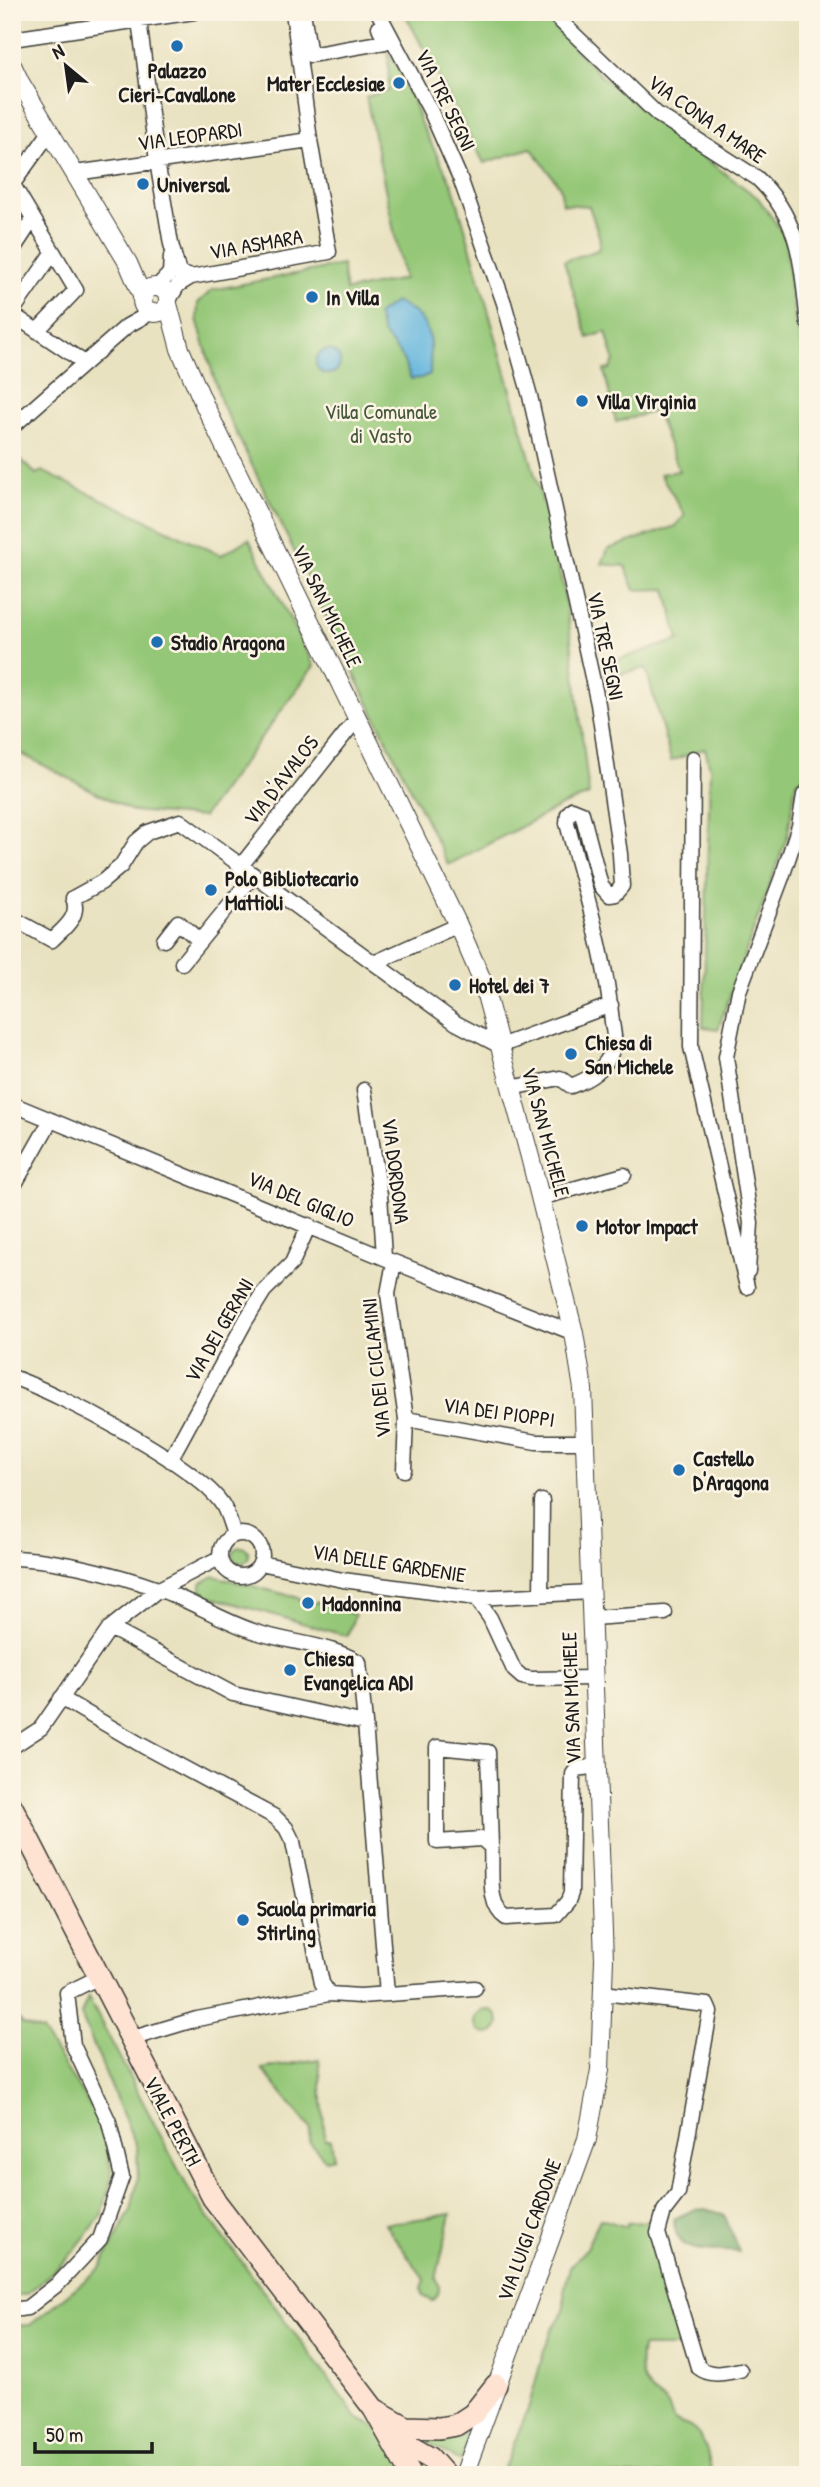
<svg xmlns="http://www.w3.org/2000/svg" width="820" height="2487" viewBox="0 0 820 2487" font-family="'Patrick Hand',sans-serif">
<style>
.green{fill:#94c777;stroke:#58724a;stroke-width:2}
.forest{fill:#77ac68;stroke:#4a6442;stroke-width:2}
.water{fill:#62b5de;stroke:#3f687d;stroke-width:2}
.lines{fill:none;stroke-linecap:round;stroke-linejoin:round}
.minor-casing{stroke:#3b3a35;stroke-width:17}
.tertiary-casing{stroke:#3b3a35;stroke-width:20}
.secondary-casing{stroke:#3b3a35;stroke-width:24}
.minor{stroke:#fff;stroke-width:14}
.tertiary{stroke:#fff;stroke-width:18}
.secondary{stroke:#fee3d2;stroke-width:21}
.poi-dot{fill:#1f6fb2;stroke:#fcf5e5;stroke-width:2.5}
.labels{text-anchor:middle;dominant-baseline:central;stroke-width:5;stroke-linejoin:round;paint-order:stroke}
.poi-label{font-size:21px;font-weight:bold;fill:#1c1c1c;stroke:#fcf5e5;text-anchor:start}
.street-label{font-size:21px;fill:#1c1c1c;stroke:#fcf5e5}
.park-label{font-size:21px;fill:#46583c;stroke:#fcf5e5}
</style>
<rect width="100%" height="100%" fill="#fcf5e5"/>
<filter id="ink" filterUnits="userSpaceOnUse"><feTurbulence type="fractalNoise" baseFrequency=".0143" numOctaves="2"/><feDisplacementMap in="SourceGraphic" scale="14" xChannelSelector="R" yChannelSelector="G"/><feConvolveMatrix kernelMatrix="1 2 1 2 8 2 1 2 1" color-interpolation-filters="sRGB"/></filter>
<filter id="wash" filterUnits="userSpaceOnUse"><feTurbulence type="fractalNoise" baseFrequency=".00686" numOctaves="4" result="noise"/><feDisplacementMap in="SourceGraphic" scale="28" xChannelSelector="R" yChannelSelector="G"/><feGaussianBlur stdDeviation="1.57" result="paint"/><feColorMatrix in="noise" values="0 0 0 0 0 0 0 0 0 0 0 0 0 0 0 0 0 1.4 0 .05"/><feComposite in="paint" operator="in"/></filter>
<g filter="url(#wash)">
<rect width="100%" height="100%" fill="#e9e2c1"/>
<path class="green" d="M 404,12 L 540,12 L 601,76 L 680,140 L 758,198 L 785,236 L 791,293 L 808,386 L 808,774 L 796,782 L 788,834 L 718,1029 L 703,1027 L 710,768 L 705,748 L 671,761 L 646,668 L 606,677 L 604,664 L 679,640 L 666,589 L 635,590 L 625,566 L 602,564 L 608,549 L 676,526 L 685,515 L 660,474 L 679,471 L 656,411 L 616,422 L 604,370 L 610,369 L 614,360 L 606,332 L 588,338 L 564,261 L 598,250 L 600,239 L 589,206 L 563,204 L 560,187 L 531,148 L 484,163 Z
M 388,52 L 408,84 L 420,122 L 453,186 L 546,514 L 563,587 L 570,631 L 589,795 L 563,805 L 448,865 L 221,402 L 197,319 L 198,303 L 212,290 L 342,265 L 346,291 L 404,279 L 366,97 L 389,90 Z
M 19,458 L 36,474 L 42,471 L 221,555 L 249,539 L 314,666 L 203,817 L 132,811 L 12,749 L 12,464 Z
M233 1555a8 8 0 1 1 16 0a8 8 0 1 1-16 0Z
M 214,1576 L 299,1598 L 306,1606 L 316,1602 L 355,1615 L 347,1636 L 201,1594 L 201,1583 Z
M 88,1997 L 189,2190 L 357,2418 L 388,2434 L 411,2475 L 12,2475 L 12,2326 L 30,2325 L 100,2268 L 131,2210 L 138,2178 L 137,2148 L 81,2015 Z
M475 2022a12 12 0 1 1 24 0a12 12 0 1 1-24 0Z
M 12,2011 L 23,2025 L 42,2031 L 103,2126 L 112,2176 L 102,2215 L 68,2258 L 27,2294 L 12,2297 Z
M 319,2059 L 325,2140 L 331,2140 L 334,2158 L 326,2160 L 309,2142 L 311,2129 L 262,2069 Z
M 451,2214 L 436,2279 C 441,2287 440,2294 433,2301 L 423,2296 L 422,2288 L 425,2280 L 385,2224 Z
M 651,2218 L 656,2218 L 695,2366 L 689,2367 L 682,2347 L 642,2347 C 640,2361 638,2379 650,2390 C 664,2405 666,2393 673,2420 C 679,2423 684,2424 690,2427 C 706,2437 709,2458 712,2475 L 501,2475 L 528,2409 L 544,2351 L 552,2330 L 564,2311 L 564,2291 L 570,2267 L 585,2250 L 600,2219 L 627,2227 L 627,2223 L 644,2222 Z
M 476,2429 L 460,2461 L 416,2436 C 439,2440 456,2441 476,2429 Z"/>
<path class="forest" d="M 705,2209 L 723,2214 L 726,2219 L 739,2252 C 711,2248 674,2259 674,2219 L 693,2210 Z"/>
<path class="water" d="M 395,302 C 433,318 431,337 430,374 L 421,378 L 411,379 L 401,355 L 383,334 L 377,315 Z
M316 362a12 12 0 1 1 24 0a12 12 0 1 1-24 0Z"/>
</g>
<g filter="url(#ink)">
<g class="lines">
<defs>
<path id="minor" d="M 138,12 L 157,161 L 171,244 L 179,273 L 191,277
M 303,12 L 310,55 L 385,42 L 379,27
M 378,12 L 431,112 L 460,178 L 504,303 L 530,396 L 598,704 L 620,854 L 622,886 L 615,894 L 609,895 L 601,886 L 582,813 L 572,809 L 568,814 L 567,823 C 584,888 606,955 612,1022 C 613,1030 616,1041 613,1048 C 606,1069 590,1079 571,1086 L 560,1078 L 511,1088
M 551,12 L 657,114 L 757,178 C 802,221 801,265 808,323
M 12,39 L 194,12
M 75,173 L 310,140
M 12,183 L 76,290 L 37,331
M 12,185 L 50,132
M 12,251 L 33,219
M 157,287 L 170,273 L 171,256
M 169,300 L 178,285 L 191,277 L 329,252 L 310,140 L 293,12
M 12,312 L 53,253
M 12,314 L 85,363
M 12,427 L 127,326 L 152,312
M 693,758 L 691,1047 L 747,1287
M 240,867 L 356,720
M 12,918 L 52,940 C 64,928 81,916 73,898 L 102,882 L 121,866 L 136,842 L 148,832 L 180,821 L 456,1023 L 500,1046 L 611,1005
M 164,940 L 178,922 L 200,941
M 182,963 L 253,876
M 374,963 L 458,925
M 364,1090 L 380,1195 L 384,1257
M 12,1104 L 394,1262 L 574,1333
M 12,1189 L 51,1120
M 540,1198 L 624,1175
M 394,1262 L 388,1294 L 406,1419 L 404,1470
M 748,1271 L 751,1223 L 726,1057 L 739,991 L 782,877 L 799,826 L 804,795 L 808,791
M 12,1377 C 60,1394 195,1464 222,1504 C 228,1513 230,1524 234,1534
M 406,1419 L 536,1442 L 586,1442
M 170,1460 L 246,1320 L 264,1291 L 292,1263 L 309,1225
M220 1555a21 21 0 1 1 42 0a21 21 0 1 1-42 0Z
M 12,1558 C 56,1559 117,1574 158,1589 C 192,1601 222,1621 256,1632 C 290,1643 328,1644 359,1662 L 365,1723
M 260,1563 L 343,1580 L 476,1598 L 490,1618 L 514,1670 L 522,1677 L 531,1679 L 592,1678
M 541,1595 L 542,1501
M 476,1598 L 591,1592
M 592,1618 L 665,1613
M 110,1628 L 233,1694 L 365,1723 L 387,1994
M 61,1698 L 143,1746 L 275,1817 L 286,1828 L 293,1842 L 322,1983 L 329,1994 L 360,1996 L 475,1988
M 12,1747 L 41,1728 L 110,1628 L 159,1589 L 219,1558
M 491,1847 L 488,1752 L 437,1747 L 437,1842 L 482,1839 L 491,1847 C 493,1869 486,1905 506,1918 L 556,1915 L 568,1901 L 571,1893 L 573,1774 L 577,1769 L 596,1766
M 603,1993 L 707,2005 L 710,2012 L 678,2193 L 664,2211 L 658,2233 L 698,2367 C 710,2377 725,2373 740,2370
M 130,2039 L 197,2019 L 329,1994
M 12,2310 L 27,2308 L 59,2283 L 100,2239 L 122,2177 L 109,2122 L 73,2045 L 67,1993 L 99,1977"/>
<path id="tertiary" d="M 12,65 L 20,82 L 128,263 L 143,298
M142 300a13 13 0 1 1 26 0a13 13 0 1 1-26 0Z
M 168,304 L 180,349 L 205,406 L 458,925 L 482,980 L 530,1157 L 574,1333 L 583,1389 L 604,1959 L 600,2070 L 587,2139 L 464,2475"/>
<path id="secondary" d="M 12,1807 L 213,2198 L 374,2409 L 411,2475
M 374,2409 L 406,2427 L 439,2428 L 456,2425 L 473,2414 L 496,2385
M 391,2436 L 430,2458 L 445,2475"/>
</defs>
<use href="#minor" class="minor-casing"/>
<use href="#tertiary" class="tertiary-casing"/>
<use href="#secondary" class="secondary-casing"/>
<use href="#minor" class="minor"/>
<use href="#tertiary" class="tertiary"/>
<use href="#secondary" class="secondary"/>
</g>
</g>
<g class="poi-dot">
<circle cx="177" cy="46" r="7"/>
<circle cx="399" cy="83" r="7"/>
<circle cx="143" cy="184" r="7"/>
<circle cx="312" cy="297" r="7"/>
<circle cx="582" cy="401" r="7"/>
<circle cx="157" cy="642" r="7"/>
<circle cx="211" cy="890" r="7"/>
<circle cx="455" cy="985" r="7"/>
<circle cx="571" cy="1054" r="7"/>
<circle cx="582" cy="1226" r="7"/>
<circle cx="679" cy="1470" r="7"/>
<circle cx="308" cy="1603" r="7"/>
<circle cx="290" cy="1670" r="7"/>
<circle cx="243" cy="1920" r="7"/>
</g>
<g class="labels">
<g class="poi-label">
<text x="177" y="70" text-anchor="middle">Palazzo<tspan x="177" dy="24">Cieri-Cavallone</tspan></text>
<text x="385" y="83" text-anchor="end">Mater Ecclesiae</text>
<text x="157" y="184">Universal</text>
<text x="326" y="297">In Villa</text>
<text x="596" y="401">Villa Virginia</text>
<text x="171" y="642">Stadio Aragona</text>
<text x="225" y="878">Polo Bibliotecario<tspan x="225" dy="24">Mattioli</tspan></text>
<text x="469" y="985">Hotel dei 7</text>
<text x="585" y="1042">Chiesa di<tspan x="585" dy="24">San Michele</tspan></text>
<text x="596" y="1226">Motor Impact</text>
<text x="693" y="1458">Castello<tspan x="693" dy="24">D'Aragona</tspan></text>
<text x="322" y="1603">Madonnina</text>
<text x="304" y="1658">Chiesa<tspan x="304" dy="24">Evangelica ADI</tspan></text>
<text x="257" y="1908">Scuola primaria<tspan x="257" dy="24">Stirling</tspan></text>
</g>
<g class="street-label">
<text transform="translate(446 100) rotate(64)">VIA TRE SEGNI</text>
<text transform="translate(707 119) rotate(35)">VIA CONA A MARE</text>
<text transform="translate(190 136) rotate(-8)">VIA LEOPARDI</text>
<text transform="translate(256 244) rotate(-10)">VIA ASMARA</text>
<text transform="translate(327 606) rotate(64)">VIA SAN MICHELE</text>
<text transform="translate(606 646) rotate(78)">VIA TRE SEGNI</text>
<text transform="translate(281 780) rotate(-52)">VIA D'AVALOS</text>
<text transform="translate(546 1132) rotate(75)">VIA SAN MICHELE</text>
<text transform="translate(396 1171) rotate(83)">VIA DORDONA</text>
<text transform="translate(301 1199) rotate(23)">VIA DEL GIGLIO</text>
<text transform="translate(219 1330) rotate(-60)">VIA DEI GERANI</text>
<text transform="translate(376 1368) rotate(-96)">VIA DEI CICLAMINI</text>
<text transform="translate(499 1412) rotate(8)">VIA DEI PIOPPI</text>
<text transform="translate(389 1563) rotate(9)">VIA DELLE GARDENIE</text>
<text transform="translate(571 1698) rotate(-92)">VIA SAN MICHELE</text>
<text transform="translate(173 2121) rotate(62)">VIALE PERTH</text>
<text transform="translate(529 2230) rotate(-70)">VIA LUIGI CARDONE</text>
</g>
<g class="park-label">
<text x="381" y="411">Villa Comunale<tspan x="381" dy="24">di Vasto</tspan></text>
</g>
</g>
<rect width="820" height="2487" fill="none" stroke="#fcf5e5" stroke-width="42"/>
<g transform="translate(66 66) rotate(331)" stroke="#fcf5e5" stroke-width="5" paint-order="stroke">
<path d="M0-5L12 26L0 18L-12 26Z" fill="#1c1c1c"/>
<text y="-10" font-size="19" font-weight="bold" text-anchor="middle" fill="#1c1c1c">N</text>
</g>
<path d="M35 2442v10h117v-10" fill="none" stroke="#1c1c1c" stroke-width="3.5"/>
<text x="46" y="2442" font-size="21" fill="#1c1c1c" stroke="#fcf5e5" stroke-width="5" paint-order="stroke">50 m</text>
</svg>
